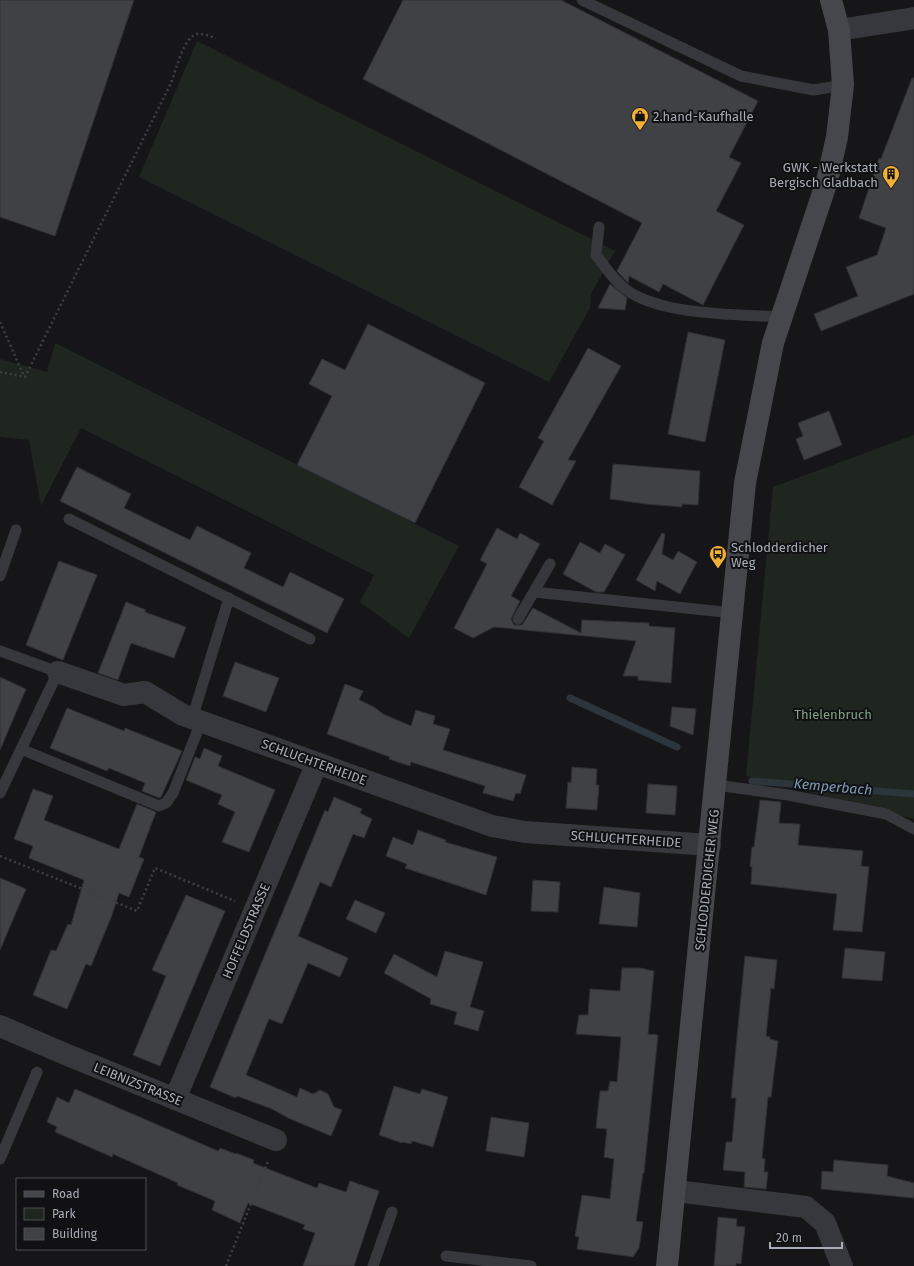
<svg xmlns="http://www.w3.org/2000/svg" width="914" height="1266" viewBox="0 0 914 1266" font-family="'Fira Sans',sans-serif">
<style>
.green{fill:#1e261f}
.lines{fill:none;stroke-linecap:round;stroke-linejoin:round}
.stream{stroke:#2c353c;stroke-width:7}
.building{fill:#404145;stroke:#303034}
.path{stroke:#3d3f44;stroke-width:2.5;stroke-dasharray:2 3;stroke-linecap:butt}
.lane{stroke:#37383d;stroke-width:11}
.street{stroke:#37383d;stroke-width:22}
.secondary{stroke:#45474d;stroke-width:22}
.labels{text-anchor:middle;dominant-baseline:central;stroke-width:4;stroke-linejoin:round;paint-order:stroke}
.poi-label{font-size:13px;fill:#a8adb8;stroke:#111113;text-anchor:start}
.park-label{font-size:13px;fill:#7fa381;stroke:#111113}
.street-label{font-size:13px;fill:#a8adb8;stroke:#111113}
.water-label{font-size:14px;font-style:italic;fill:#7f9bb3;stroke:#111113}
</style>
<rect width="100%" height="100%" fill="#161618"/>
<path class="green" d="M 197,41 L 615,251 L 591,294 L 590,308 L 549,382 L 139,177 Z
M 55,343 L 459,546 L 409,638 L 360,602 L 374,575 L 81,428 L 41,506 L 29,440 L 0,437 L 0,359 L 47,372 Z
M 914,435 L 914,819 L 746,776 L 773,487 Z"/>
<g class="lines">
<path class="stream" d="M 570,698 L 677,747
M 752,781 L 914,794"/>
</g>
<path class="building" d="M 0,0 L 134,0 L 55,236 L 0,217 Z
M 403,0 L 561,0 L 758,101 L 729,157 L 741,163 L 716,211 L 744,225 L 703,305 L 663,284 L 659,292 L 629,276 L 628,283 L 617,271 L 642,223 L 363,79 Z
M 912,78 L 914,78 L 914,294 L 821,331 L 814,314 L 858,296 L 846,267 L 877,255 L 886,228 L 859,218 L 879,158 L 881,159 Z
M 610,284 L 627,298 L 625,310 L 598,308 Z
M 368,324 L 485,383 L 415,523 L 297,465 L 332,396 L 309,384 L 322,359 L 345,370 Z
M 688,332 L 725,340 L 705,442 L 668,434 Z
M 588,348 L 621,366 L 568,460 L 576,461 L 552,505 L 519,487 L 544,441 L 538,438 Z
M 829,411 L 842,445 L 804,460 L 796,439 L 803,436 L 798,423 Z
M 613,464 L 700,471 L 698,505 L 682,504 L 682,507 L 646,504 L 610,499 Z
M 77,467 L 131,494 L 124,508 L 190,540 L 197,526 L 251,553 L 244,568 L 283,587 L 290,572 L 344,599 L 327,633 L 60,501 Z
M 497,528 L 517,539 L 520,533 L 540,544 L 511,596 L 520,601 L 511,619 L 514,625 L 522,625 L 533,608 L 581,633 L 582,620 L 649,623 L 649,626 L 675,628 L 671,683 L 638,680 L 638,676 L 623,676 L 636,641 L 494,627 L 473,638 L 454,628 L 487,564 L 480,560 Z
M 662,533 L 665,534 L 662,554 L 673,560 L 678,551 L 697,562 L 680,594 L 657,581 L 655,591 L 636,580 Z
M 580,542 L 600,553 L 605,544 L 625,555 L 604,592 L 596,592 L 563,574 Z
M 59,561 L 97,575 L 63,660 L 26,645 Z
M 126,602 L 146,610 L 145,612 L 186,627 L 174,658 L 131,643 L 118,680 L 98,673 Z
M 235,662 L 279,678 L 266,712 L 223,696 Z
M 0,677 L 26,689 L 0,750 Z
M 345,684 L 363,691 L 359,700 L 374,707 L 383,714 L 411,726 L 416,710 L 435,716 L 433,724 L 450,729 L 443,750 L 526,775 L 520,794 L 516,793 L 513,801 L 483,793 L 485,786 L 411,762 L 410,766 L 389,759 L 390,757 L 327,734 Z
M 672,707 L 696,709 L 693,735 L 670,726 Z
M 67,708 L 124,731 L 125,728 L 182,751 L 161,797 L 159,798 L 142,791 L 145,783 L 109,768 L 107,771 L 50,748 Z
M 204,748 L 222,756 L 218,766 L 275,790 L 249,852 L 222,842 L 235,812 L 218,804 L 222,795 L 186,780 L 195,757 L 200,759 Z
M 572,767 L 597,769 L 596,785 L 599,785 L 597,810 L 566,808 L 568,782 L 571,783 Z
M 648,784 L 677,786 L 675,815 L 646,813 Z
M 33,789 L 53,796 L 44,820 L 119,849 L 137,804 L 156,812 L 139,857 L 144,859 L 129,897 L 119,893 L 112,915 L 91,966 L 86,964 L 67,1009 L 33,995 L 51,950 L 56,951 L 68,924 L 71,925 L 84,880 L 29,858 L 33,846 L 14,839 Z
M 334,797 L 362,809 L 360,813 L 372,819 L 364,838 L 353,834 L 331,887 L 320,882 L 298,936 L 348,958 L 340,977 L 308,963 L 282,1024 L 269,1019 L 246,1075 L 297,1097 L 300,1088 L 313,1094 L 320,1090 L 328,1094 L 334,1107 L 342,1110 L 331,1136 L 288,1118 L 272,1109 L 237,1096 L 236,1098 L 210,1087 L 325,810 L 328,812 Z
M 760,800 L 781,802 L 779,823 L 800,824 L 798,845 L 863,851 L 861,866 L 869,867 L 862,932 L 833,930 L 837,894 L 751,884 L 752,867 L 750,866 L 752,847 L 754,847 Z
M 418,830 L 446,840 L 445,842 L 497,857 L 486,895 L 405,868 L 407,864 L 386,856 L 393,837 L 413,845 Z
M 0,878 L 26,889 L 0,950 Z
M 533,880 L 560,882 L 558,912 L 531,911 Z
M 604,887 L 640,893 L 637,927 L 599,924 Z
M 186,895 L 225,911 L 160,1066 L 133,1055 L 166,976 L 152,970 Z
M 355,900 L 385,913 L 376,933 L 346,919 Z
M 845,948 L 885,952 L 882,981 L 842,978 Z
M 445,951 L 483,962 L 470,1007 L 484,1011 L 478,1031 L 454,1024 L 457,1012 L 430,1004 L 431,999 L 384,973 L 394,954 L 437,977 Z
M 745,956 L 777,960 L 774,989 L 771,988 L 766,1036 L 770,1037 L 770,1039 L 778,1041 L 771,1097 L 768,1097 L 762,1158 L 765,1159 L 764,1172 L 768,1172 L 766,1189 L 744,1187 L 745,1172 L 723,1170 L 726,1142 L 732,1142 L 736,1098 L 731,1098 Z
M 622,968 L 640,968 L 654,971 L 648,1034 L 658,1035 L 644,1173 L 643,1173 L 636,1221 L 643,1222 L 639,1248 L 633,1257 L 577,1249 L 579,1237 L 575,1236 L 582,1195 L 610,1199 L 614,1159 L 604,1157 L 607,1129 L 596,1128 L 600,1091 L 608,1091 L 610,1081 L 617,1082 L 621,1037 L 576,1034 L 579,1015 L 588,1015 L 590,989 L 620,991 Z
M 394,1086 L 420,1094 L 422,1089 L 448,1097 L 433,1147 L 412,1141 L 411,1144 L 403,1142 L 402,1143 L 379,1135 Z
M 75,1089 L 218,1151 L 220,1148 L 236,1154 L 236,1153 L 254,1160 L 253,1163 L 317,1188 L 319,1183 L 346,1192 L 350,1181 L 379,1191 L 354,1266 L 303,1266 L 315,1233 L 303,1229 L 305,1225 L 248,1203 L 240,1223 L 212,1210 L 215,1201 L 177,1185 L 178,1183 L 113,1154 L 112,1157 L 55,1132 L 57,1127 L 47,1122 L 57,1097 L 69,1103 Z
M 491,1117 L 529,1123 L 524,1157 L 486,1151 Z
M 834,1160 L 888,1165 L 887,1176 L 914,1183 L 914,1198 L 821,1189 L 822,1171 L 833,1172 Z
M 718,1217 L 737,1219 L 736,1226 L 745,1227 L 741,1264 L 736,1263 L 736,1266 L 714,1266 Z"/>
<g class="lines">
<path class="path" d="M 0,322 L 24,376
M 0,372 L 25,377 L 171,83 C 176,71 183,37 197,34 C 203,33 211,37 216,38
M 0,856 L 137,911 L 155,868 L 235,901
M 226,1266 L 268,1161"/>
<path class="lane" d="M 582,0 L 741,76 L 814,90 L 843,85
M 599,227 L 596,255 C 606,268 615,282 628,291 C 665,316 738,314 781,317
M 69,519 L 310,639
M 0,576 L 16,530
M 534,592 L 733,613
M 518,619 L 550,564
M 0,651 L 58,672 L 0,793
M 192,719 L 229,598
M 21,749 L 159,806 L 166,803 L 173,793 L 201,722
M 716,785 L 788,795 L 886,814 L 914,829
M 0,1159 L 37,1072
M 446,1256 L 531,1266
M 373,1266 L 392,1212"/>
<path class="street" d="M 839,30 L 914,18
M 58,672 L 124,695 L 145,692 L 183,715 L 492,826 L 525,832 L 710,845
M 0,1026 L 65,1054 L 276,1140
M 175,1099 L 317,763
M 676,1191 L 806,1207 L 825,1223 L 842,1266"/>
<path class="secondary" d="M 667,1266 L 745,483 L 773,343 L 827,181 L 837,137 L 843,85 L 839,30 L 831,0"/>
</g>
<defs>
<symbol id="shop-pin" viewBox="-11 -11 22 30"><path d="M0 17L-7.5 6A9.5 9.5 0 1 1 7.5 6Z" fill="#f2b134" stroke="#111113"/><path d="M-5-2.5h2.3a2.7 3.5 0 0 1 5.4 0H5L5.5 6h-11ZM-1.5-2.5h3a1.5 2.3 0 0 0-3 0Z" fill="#111"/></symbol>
<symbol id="building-pin" viewBox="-11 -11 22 30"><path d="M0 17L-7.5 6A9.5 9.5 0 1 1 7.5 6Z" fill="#f2b134" stroke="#111113"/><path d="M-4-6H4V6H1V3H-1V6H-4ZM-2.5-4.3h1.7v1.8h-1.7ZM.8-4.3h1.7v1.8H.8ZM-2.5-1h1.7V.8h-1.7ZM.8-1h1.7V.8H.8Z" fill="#111"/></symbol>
<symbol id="bus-pin" viewBox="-11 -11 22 30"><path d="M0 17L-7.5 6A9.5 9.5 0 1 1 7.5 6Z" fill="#f2b134" stroke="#111113"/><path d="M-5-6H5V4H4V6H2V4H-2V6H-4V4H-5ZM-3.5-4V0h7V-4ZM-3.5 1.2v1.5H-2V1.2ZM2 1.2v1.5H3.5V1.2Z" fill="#111"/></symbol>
</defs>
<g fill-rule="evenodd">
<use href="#shop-pin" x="630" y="106" width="20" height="27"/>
<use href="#building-pin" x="881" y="164" width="20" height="27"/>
<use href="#bus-pin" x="708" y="544" width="20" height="27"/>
</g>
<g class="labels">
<g class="poi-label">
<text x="653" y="116">2.hand-Kaufhalle</text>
<text x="878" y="167" text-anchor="end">GWK - Werkstatt<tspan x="878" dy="15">Bergisch Gladbach</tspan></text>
<text x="731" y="547">Schlodderdicher<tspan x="731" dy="15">Weg</tspan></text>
</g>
<g class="park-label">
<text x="833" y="714">Thielenbruch</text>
</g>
<g class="street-label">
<text transform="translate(314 762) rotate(20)">SCHLUCHTERHEIDE</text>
<text transform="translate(626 839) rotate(4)">SCHLUCHTERHEIDE</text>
<text transform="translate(707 880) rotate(-84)">SCHLODDERDICHER WEG</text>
<text transform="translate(246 931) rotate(-67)">HOFFELDSTRASSE</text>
<text transform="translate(138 1084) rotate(22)">LEIBNIZSTRASSE</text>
</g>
<g class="water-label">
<text transform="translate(833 787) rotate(5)">Kemperbach</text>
</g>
</g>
<rect x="16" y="1178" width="130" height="72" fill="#111113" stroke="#4d4f55"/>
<rect x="24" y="1191" width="20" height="6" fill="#45474d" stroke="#4d4f55"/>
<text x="52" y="1198" font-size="12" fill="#a8adb8">Road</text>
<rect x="24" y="1208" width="20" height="12" fill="#1e261f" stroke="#4d4f55"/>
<text x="52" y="1218" font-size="12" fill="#a8adb8">Park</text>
<rect x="24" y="1228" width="20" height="12" fill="#404145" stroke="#4d4f55"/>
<text x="52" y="1238" font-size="12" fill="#a8adb8">Building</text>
<path d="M770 1242v6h72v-6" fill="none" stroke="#a8adb8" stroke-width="2"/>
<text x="776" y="1242" font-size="12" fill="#a8adb8" stroke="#111113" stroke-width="3" paint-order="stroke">20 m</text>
</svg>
